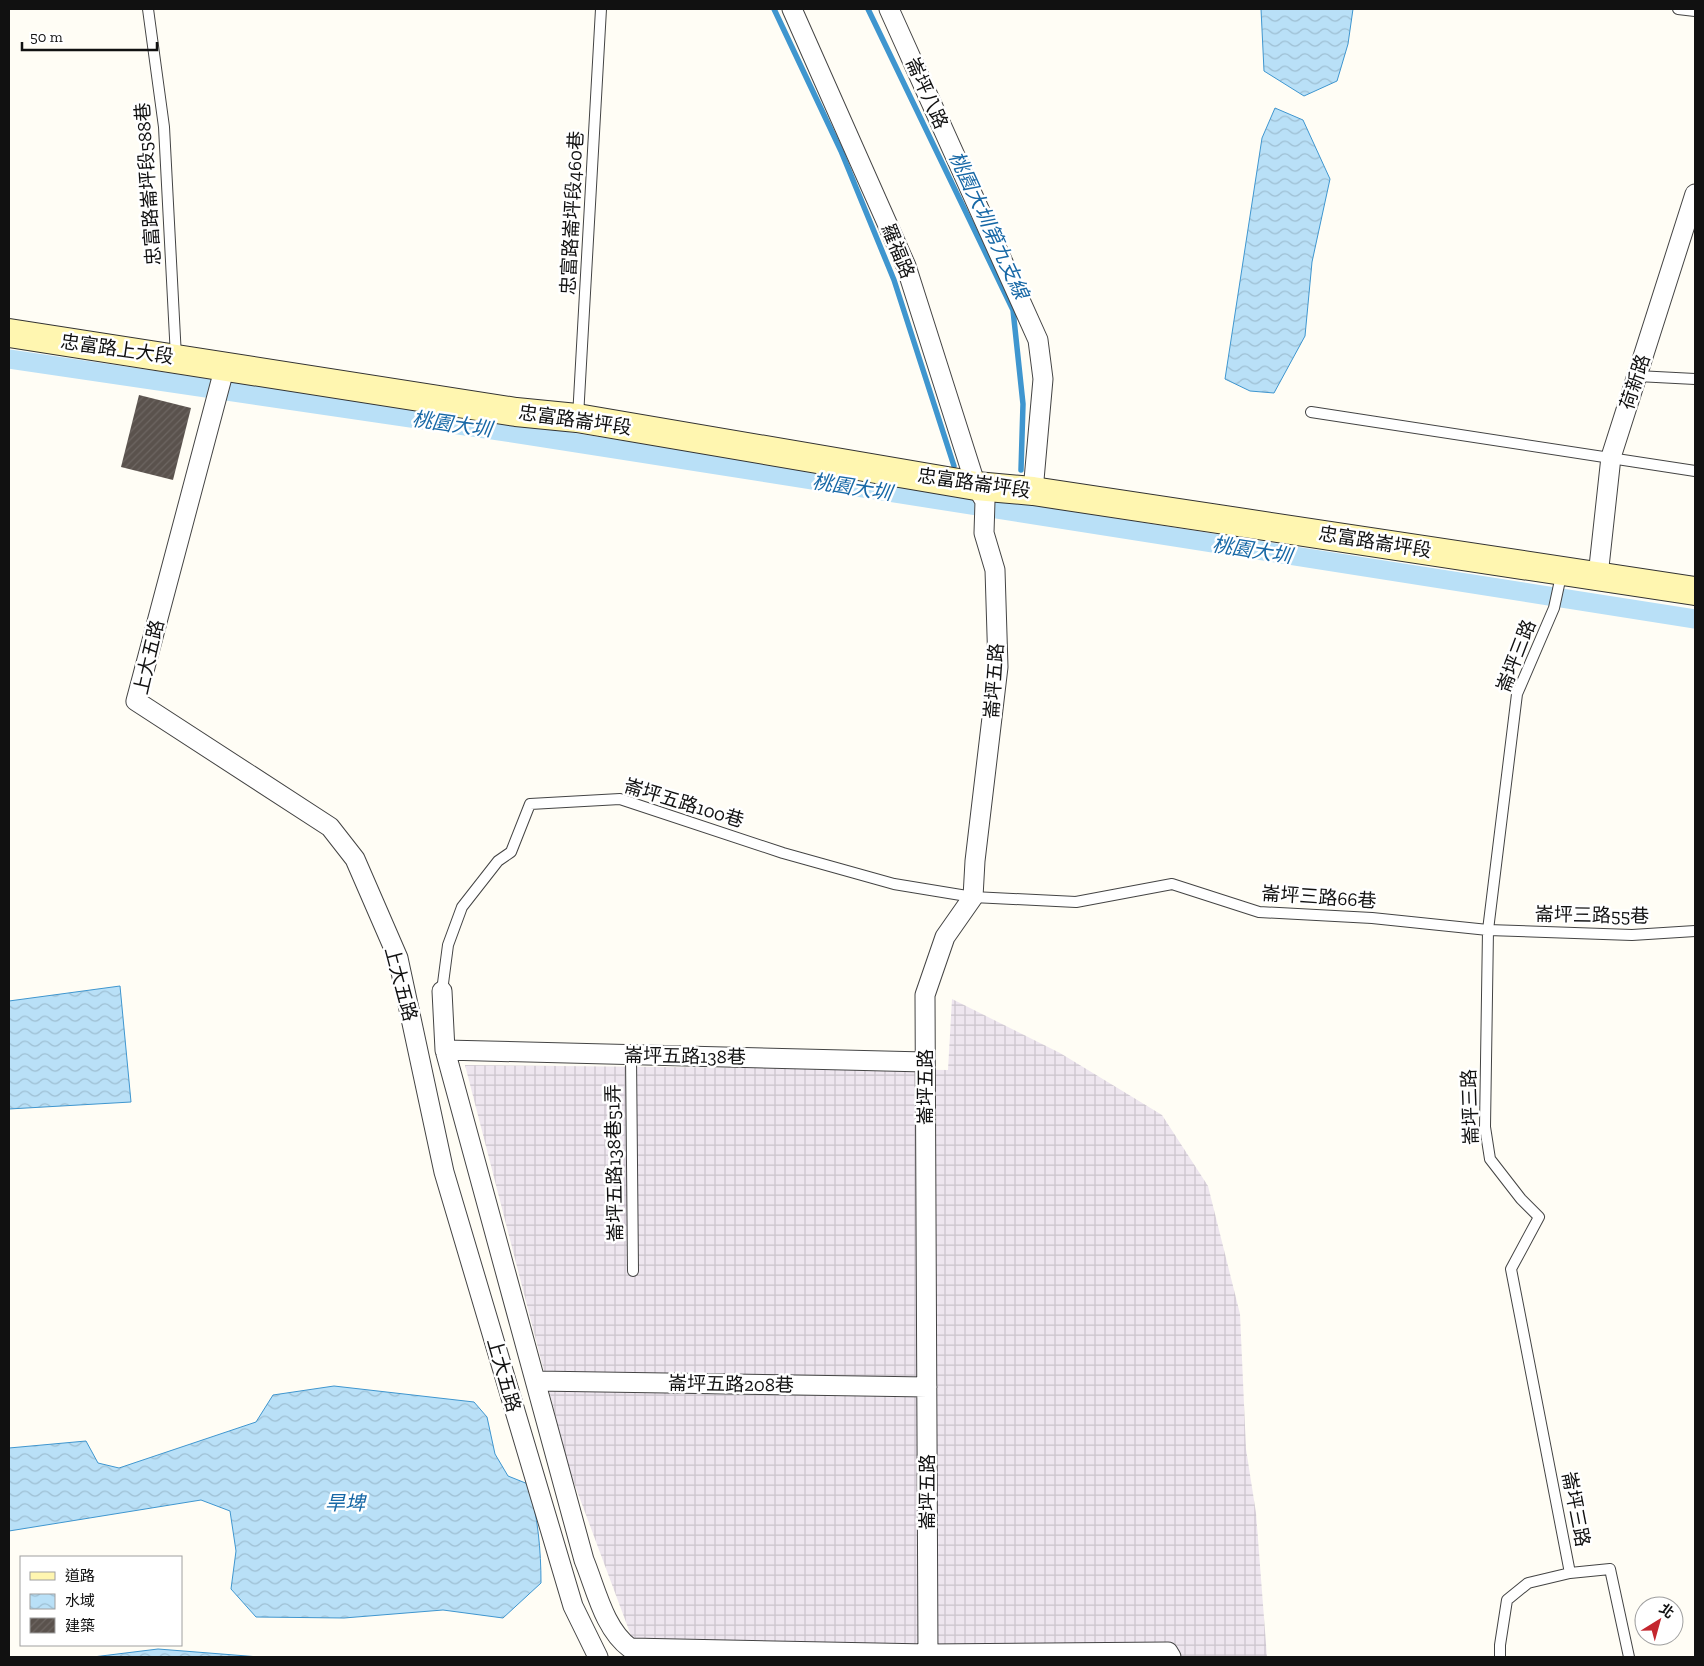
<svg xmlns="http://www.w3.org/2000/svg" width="1704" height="1666" viewBox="0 0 1704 1666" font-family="'Zilla Slab','Noto Sans TC',serif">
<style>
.industrial{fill:url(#industrial-grid)}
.water{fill:url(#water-waves);stroke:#3f96cf}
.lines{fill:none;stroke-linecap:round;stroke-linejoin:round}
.stream{stroke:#3f96cf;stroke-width:5.5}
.canal{stroke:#b9e0f7;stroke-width:19}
.building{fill:url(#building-hatch)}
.lane-casing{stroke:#444;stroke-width:12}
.street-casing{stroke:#444;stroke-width:21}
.secondary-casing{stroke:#333;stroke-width:30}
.lane{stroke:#fff;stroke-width:10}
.street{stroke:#fff;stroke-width:19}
.secondary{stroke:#fff6b0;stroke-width:28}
.labels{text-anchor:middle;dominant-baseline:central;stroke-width:5;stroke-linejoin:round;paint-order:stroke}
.street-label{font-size:19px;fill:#111;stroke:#fff}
.water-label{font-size:20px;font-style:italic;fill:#1768a6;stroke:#fff}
</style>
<defs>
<pattern id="industrial-grid" width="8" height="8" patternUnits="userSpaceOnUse" patternTransform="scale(1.25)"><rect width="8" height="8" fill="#eee6ef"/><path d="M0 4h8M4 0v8" fill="none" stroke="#cbc4cc"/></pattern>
<pattern id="water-waves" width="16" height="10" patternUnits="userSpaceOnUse" patternTransform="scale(1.25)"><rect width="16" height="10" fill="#b9e0f7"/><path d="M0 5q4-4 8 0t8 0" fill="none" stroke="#9ebfd3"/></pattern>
<pattern id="building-hatch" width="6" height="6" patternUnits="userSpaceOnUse" patternTransform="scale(1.25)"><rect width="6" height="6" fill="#5a524d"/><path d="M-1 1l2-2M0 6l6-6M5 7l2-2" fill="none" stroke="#6d6662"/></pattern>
</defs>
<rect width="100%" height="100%" fill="#fffdf5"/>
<path class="industrial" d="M 952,999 L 1060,1053 L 1162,1115 L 1208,1186 L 1240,1314 L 1246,1449 L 1256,1513 L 1267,1657 L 639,1657 L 570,1472 L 465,1065 L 948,1070 Z"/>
<path class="water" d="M 1261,9 L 1353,9 L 1348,44 L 1337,81 L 1304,96 L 1264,71 Z
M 1275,108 L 1303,120 L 1330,179 L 1312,262 L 1305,336 L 1274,393 L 1250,391 L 1225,379 L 1262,138 Z
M 120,986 L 131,1102 L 9,1109 L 9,1001 Z
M 334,1386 L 474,1402 L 487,1417 L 495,1454 L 508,1476 L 528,1484 C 538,1515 541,1551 541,1583 L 503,1618 L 443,1610 L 344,1618 L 256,1617 L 231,1589 L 236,1551 L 230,1511 L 201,1500 L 9,1531 L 9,1448 L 86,1441 L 98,1463 L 119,1468 L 256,1422 L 273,1395 Z
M 158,1649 L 247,1656 L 259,1657 L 93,1657 Z"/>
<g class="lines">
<path class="stream" d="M 774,9 L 841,151 L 894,280 L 954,466
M 868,9 L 1013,310 L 1023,404 L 1021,470
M 962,496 L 966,506
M 1016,513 L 1017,505"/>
<path class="canal" d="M 9,359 L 532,436 L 1695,619"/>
</g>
<path class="building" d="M 139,395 L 191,408 L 173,480 L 121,467 Z"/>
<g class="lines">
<defs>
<path id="lane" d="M 148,9 L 164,127 L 176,357
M 1678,9 L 1695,11
M 1637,376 L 1695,379
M 1311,412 L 1695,471
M 578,417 L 601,9
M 1562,571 L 1554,608 L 1517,694 L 1488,930 L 1485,1127 L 1490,1159 L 1521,1199 L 1539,1217 L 1511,1269 L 1570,1573 L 1610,1569 L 1629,1657
M 442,991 L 448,945 L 462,907 L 498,861 L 511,852 L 530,804 L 620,799 L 783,853 L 894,884 L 973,897 L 1076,902 L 1172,884 L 1259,912 L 1372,918 L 1488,930 L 1632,935 L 1695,931
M 631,1055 L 633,1271
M 1500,1657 L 1500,1645 L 1507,1600 L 1528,1583 L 1570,1573"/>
<path id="street" d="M 792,9 L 906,266 L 976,486 L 985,501 L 984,533 L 995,570 L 998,667 L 975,861 L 973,897 L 945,937 L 925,995 L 928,1657
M 889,9 L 1038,340 L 1043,379 L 1033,491
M 225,366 L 136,701 L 330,827 L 355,859 L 398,958 L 444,1172 L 573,1606 L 598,1657
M 1598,576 L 1611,457 L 1695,194
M 442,991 L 445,1050 L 584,1560 C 596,1589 604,1629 630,1648 L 928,1654 L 1168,1652 L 1171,1657
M 445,1050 L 925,1062
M 536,1381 L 927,1387"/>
<path id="secondary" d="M 9,333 L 516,412 L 577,418 L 976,486 L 1033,491 L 1695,591"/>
</defs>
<use href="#lane" class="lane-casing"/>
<use href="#street" class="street-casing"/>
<use href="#secondary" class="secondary-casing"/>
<use href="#lane" class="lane"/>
<use href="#street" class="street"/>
<use href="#secondary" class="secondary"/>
</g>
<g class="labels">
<g class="street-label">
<text transform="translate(927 93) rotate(66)">崙坪八路</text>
<text transform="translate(148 184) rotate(-94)">忠富路崙坪段588巷</text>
<text transform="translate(572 213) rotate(-87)">忠富路崙坪段460巷</text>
<text transform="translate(898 251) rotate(68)">羅福路</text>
<text transform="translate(117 349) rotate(8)">忠富路上大段</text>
<text transform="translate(1635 382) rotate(-72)">荷新路</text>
<text transform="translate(575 420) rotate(8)">忠富路崙坪段</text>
<text transform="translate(974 483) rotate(8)">忠富路崙坪段</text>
<text transform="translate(1375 542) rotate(9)">忠富路崙坪段</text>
<text transform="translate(1516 656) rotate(-69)">崙坪三路</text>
<text transform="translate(149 657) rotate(-77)">上大五路</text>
<text transform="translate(994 681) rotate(-86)">崙坪五路</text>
<text transform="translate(684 803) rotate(17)">崙坪五路100巷</text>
<text transform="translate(1319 897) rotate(4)">崙坪三路66巷</text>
<text transform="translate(1592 915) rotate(1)">崙坪三路55巷</text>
<text transform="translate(401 984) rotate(75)">上大五路</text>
<text transform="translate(685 1056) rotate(1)">崙坪五路138巷</text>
<text transform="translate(925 1087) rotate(-90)">崙坪五路</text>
<text transform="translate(1470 1107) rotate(-92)">崙坪三路</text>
<text transform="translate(614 1163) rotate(-91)">崙坪五路138巷51弄</text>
<text transform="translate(504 1375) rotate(74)">上大五路</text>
<text transform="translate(731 1384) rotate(1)">崙坪五路208巷</text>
<text transform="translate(927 1492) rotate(-90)">崙坪五路</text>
<text transform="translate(1576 1509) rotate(79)">崙坪三路</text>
</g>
<g class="water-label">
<text transform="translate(989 225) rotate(65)">桃園大圳第九支線</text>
<text transform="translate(452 424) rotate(8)">桃園大圳</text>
<text transform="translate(852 487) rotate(9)">桃園大圳</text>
<text transform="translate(1252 550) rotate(9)">桃園大圳</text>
<text x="345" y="1503">旱埤</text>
</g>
</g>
<rect width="1704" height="1666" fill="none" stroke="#111111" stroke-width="20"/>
<rect x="20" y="1556" width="162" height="90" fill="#ffffff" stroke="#a0a0a0"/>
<rect x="30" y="1572" width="25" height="8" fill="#fff6b0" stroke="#a0a0a0"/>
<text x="65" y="1581" font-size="15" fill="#111111">道路</text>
<rect x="30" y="1594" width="25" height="15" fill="url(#water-waves)" stroke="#a0a0a0"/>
<text x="65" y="1606" font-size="15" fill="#111111">水域</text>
<rect x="30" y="1618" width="25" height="15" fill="url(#building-hatch)" stroke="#a0a0a0"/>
<text x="65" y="1631" font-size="15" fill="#111111">建築</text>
<g transform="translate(1659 1621) rotate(37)"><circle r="24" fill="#ffffff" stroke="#a0a0a0"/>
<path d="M0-4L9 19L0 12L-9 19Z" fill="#c4262e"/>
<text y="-8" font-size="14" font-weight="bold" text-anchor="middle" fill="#111111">北</text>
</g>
<path d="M22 42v8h135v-8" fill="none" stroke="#111111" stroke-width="2.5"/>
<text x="30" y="42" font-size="15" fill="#111111" stroke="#ffffff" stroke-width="4" paint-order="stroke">50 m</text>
</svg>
